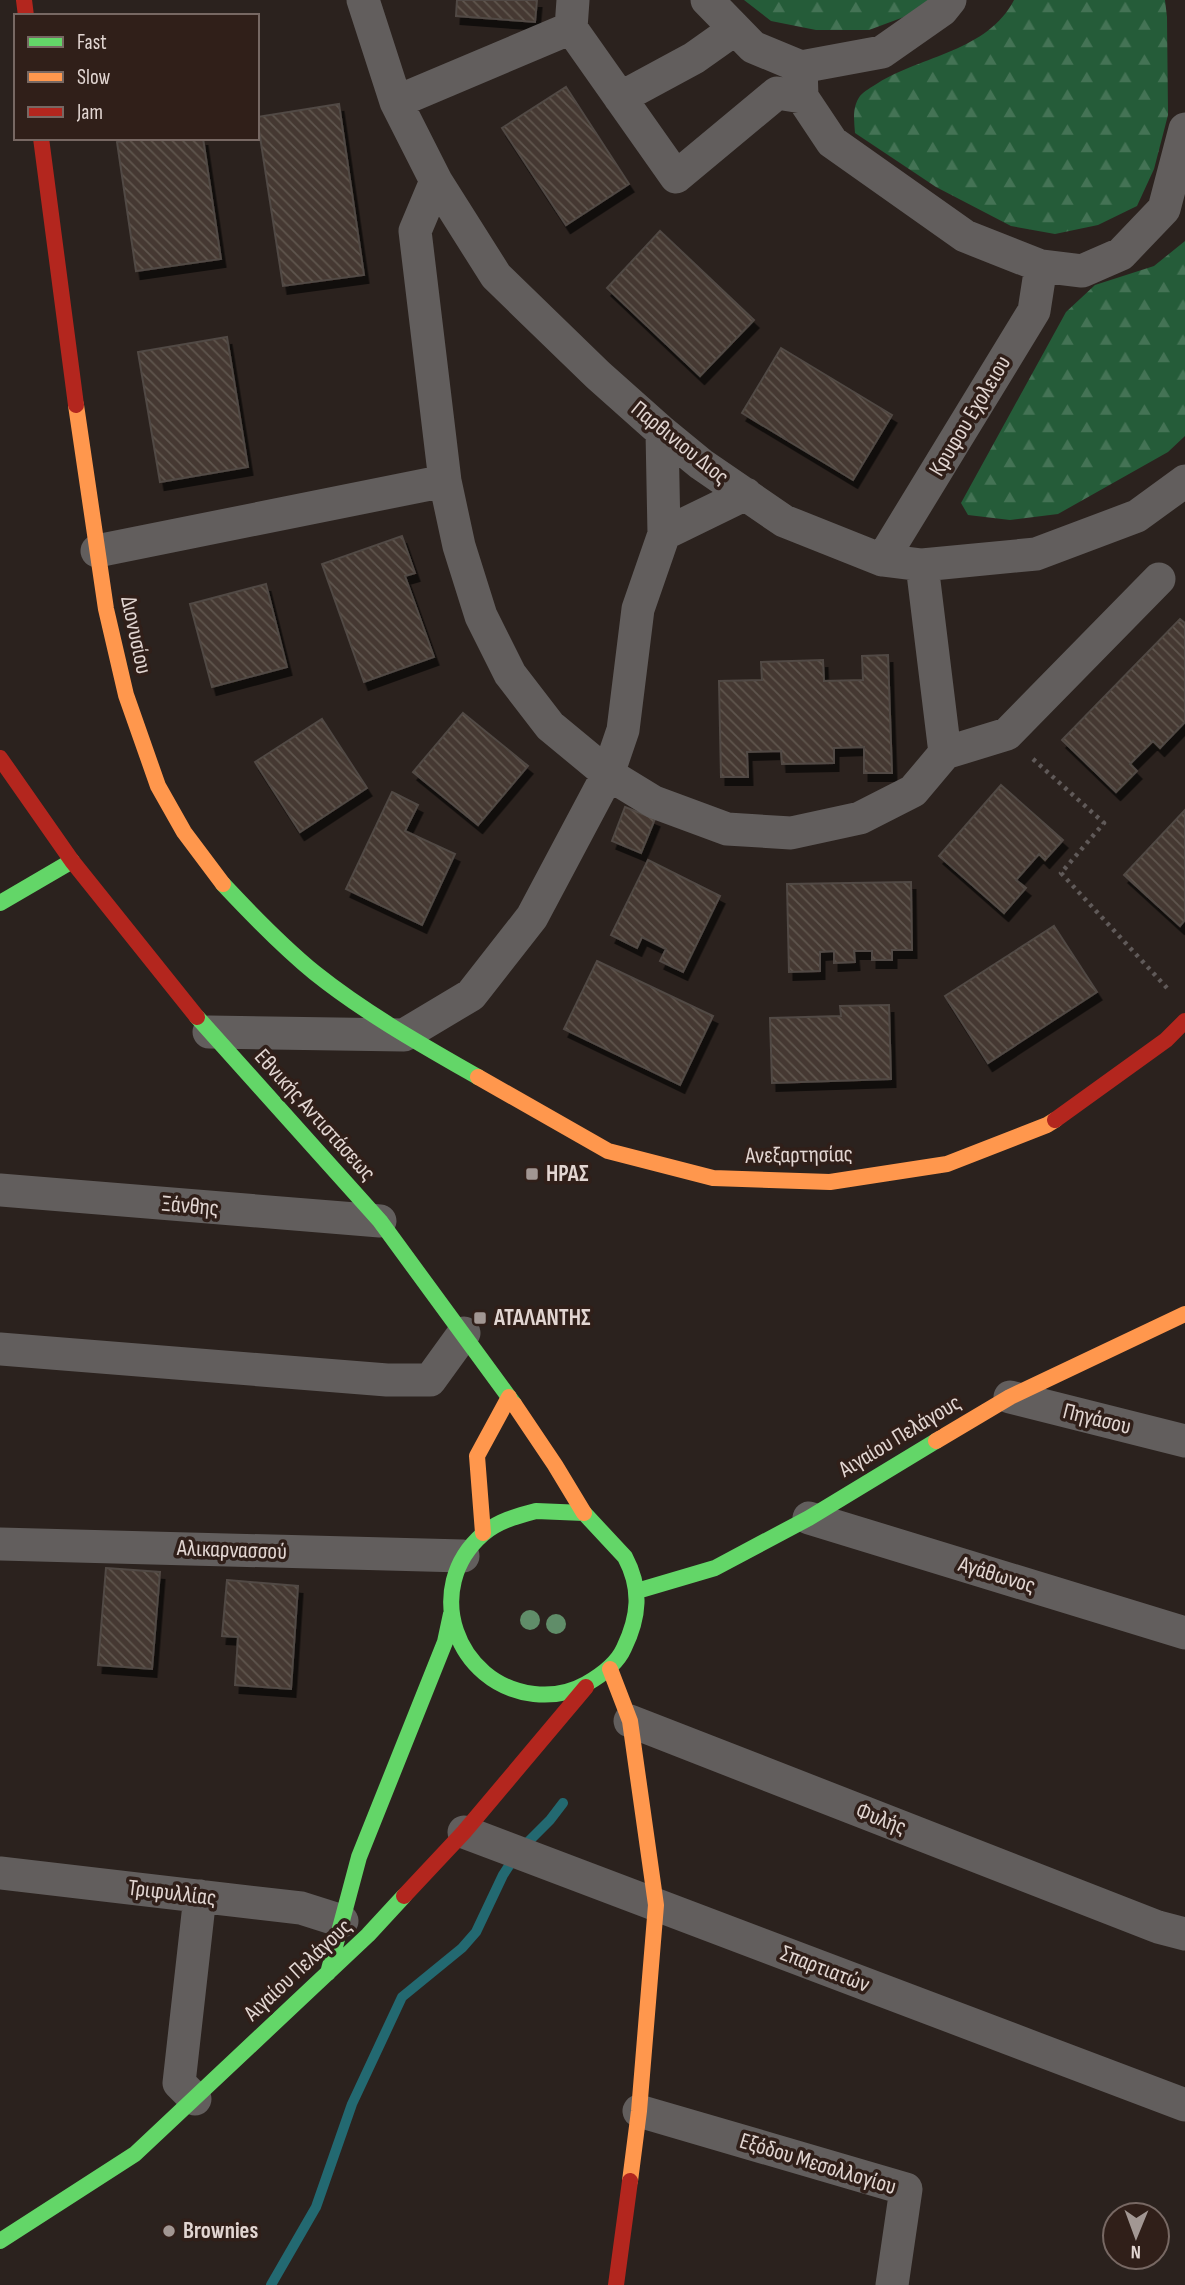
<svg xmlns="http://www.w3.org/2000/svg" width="1185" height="2285" viewBox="0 0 1185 2285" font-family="'Sofia Sans Condensed',sans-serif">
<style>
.forest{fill:url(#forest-firs)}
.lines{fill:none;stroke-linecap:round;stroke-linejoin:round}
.stream{stroke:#236971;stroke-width:10}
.building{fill:url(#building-back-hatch);stroke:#514944;stroke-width:2;filter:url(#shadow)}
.path{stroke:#605a59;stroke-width:4.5;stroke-dasharray:3.5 5;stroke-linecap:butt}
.street{stroke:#625e5d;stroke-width:33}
.fast{stroke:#63d668;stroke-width:16}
.slow{stroke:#ff974d;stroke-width:16}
.jam{stroke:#b3261e;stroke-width:16}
.tree{fill:#608d69}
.poi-dot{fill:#a29793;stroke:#301f19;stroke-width:2.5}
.labels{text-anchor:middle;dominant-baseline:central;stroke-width:7;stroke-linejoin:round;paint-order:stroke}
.street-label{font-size:23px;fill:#e2d6d2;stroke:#301f19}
.poi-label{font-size:23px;font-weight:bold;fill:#e2d6d2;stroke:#301f19;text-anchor:start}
</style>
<defs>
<pattern id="forest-firs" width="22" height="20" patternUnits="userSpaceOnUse" patternTransform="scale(1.75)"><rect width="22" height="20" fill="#255c39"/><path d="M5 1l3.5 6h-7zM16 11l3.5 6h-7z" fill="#447355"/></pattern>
<pattern id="building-back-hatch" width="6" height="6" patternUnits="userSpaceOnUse" patternTransform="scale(1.75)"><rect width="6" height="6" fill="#443931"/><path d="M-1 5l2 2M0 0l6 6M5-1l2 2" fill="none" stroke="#5f554e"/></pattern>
<filter id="shadow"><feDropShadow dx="4.5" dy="8" stdDeviation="0" flood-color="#0009"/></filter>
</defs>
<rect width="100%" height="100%" fill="#2b221e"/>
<path class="forest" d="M 744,0 L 929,0 L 920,11 L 869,30 L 816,30 L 771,21 Z
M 1014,0 L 1165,0 L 1167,17 L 1168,115 L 1154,169 L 1137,206 L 1098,225 L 1055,234 L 1011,226 L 936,187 L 855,133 C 854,120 852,107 860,96 C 864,91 872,87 878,83 C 921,56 988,51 1014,0 Z
M 1185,241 L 1185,436 L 1168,452 L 1058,514 L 1010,520 L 968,515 L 961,503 L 1066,312 L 1095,285 L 1154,266 Z"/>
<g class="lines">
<path class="stream" d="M 271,2285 L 316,2207 L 352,2104 L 402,1997 L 462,1948 L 476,1932 L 503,1875 L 518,1852 L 550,1820 L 563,1803"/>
</g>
<path class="building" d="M 457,0 L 537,0 L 535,22 L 456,16 Z
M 566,87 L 629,184 L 566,225 L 502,128 Z
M 339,104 L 364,275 L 283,286 L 257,117 Z
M 140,138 L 203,138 L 221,259 L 136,271 L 117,142 Z
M 660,231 L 754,320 L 700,376 L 607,288 Z
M 227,337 L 248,467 L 160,482 L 138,352 Z
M 781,348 L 892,415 L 853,480 L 742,413 Z
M 402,536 L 415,573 L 405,576 L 434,657 L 364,682 L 322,564 Z
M 266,584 L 287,667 L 212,687 L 190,604 Z
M 1180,619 L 1185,623 L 1185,722 L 1160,748 L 1153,741 L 1130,764 L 1137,771 L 1116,792 L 1062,740 Z
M 888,655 L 892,773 L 864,773 L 864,747 L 834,748 L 834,763 L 782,764 L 781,751 L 747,752 L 748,777 L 721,777 L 719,681 L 762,680 L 761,662 L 823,660 L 824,681 L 863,680 L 862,656 Z
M 463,713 L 528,766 L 478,825 L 413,772 Z
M 322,719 L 367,788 L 300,832 L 255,762 Z
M 1001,785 L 1063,840 L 1045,860 L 1039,854 L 1016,880 L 1026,888 L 1004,913 L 939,856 Z
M 392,792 L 418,805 L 405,831 L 455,854 L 422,925 L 346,889 Z
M 625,807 L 655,819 L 641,853 L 612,841 Z
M 1185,810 L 1185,920 L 1180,926 L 1124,875 Z
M 648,860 L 720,896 L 683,972 L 660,961 L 666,949 L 642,937 L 637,948 L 611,935 Z
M 911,882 L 912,950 L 892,950 L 892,960 L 872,960 L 872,951 L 854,951 L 855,962 L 834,963 L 834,951 L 820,952 L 820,971 L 789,972 L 787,884 Z
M 1054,926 L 1097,992 L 988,1063 L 945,996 Z
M 597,961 L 713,1016 L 680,1085 L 564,1029 Z
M 889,1005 L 891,1079 L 772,1083 L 770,1018 L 841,1016 L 840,1006 Z
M 106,1568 L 160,1572 L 152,1669 L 98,1665 Z
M 227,1580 L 298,1586 L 291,1689 L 235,1685 L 238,1637 L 222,1636 Z"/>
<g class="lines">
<path class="path" d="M 1033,759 L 1104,823 L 1061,873 L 1167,988"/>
<path class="street" d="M 363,0 L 396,102 L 436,181 L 496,276 L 598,375 L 662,432 L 701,464 L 784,521 L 882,560 L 922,565 L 1036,554 L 1137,516 L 1185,481
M 707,0 L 753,47 L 801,67 L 882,52 L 942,10 L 950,0
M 571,28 L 573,0
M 801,67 L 802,97 L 832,142 L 965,236 L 1041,266 L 1082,271 L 1121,254 L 1164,209 L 1185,129
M 620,98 L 694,58 L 735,29
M 396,102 L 571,28 L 676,177 L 777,93 L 802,97
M 436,181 L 415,231 L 445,481 L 459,546 L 481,616 L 510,674 L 550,726 L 608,774 L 654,802 L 727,829 L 791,833 L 860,818 L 913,791 L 945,753 L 922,565
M 664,534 L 746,494
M 97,551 L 445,481
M 882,560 L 1034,311 L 1041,266
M 945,753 L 1007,734 L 1159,579
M 209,1032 L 404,1035 L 471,995 L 532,917 L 608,774 L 623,730 L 638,609 L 664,534 L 662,432
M 0,1190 L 380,1221
M 0,1349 L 387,1380 L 430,1380 L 464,1333
M 1010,1397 L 1185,1441
M 809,1518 L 1185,1633
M 0,1544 L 463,1556
M 630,1721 L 1158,1927 L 1185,1934
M 464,1832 L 1185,2105
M 0,1873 L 301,1908 L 342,1921
M 195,2099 L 179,2083 L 200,1896
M 639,2111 L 906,2189 L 892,2285"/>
<path class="fast" d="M 223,884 C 252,915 282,946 315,973 C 365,1013 422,1045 478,1077
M 0,903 L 72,861
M 197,1017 L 380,1221 L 514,1404
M 536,1511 L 584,1513 L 625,1557 C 642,1589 639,1617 624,1648 C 617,1664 600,1676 586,1684 C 570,1693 552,1696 534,1694 C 456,1685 421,1588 483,1534 C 498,1521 517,1516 536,1511 Z
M 637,1591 L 715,1568 L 809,1518 L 936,1441
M 328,1973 L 359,1857 L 445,1642 L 451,1614
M 0,2241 L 135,2154 L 368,1935 L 404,1896"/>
<path class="slow" d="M 76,405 L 106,609 L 126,695 L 158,786 L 184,832 L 223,884
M 478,1077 L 608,1151 L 713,1178 L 830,1182 L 947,1164 L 1047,1125 L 1055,1120
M 514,1404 L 555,1465 L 584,1513
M 936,1441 L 1010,1397 L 1185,1314
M 483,1533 L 477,1456 L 509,1397
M 610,1669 L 630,1721 L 656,1905 L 639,2111 L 630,2181"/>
<path class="jam" d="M 24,0 L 26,16
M 41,138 L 76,405
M 0,758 L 72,861 L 197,1017
M 1055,1120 L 1166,1040 L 1185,1021
M 404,1896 L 464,1832 L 586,1687
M 616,2285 L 630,2181"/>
</g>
<g class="tree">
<circle cx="530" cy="1620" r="10"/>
<circle cx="556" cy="1624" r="10"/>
</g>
<g class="poi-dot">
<rect x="525" y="1167" width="14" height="14" rx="3.5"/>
<rect x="473" y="1311" width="14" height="14" rx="3.5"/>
<circle cx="169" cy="2231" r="7"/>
</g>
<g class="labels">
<g class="street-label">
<text transform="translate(970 416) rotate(-59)">Κρυφου Εχολειου</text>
<text transform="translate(680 443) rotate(39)">Παρθινιου Διος</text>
<text transform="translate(136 635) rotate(78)">Διονυσίου</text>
<text transform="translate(315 1115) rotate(48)">Εθνικής Αντιστάσεως</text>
<text transform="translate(799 1155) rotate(-1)">Ανεξαρτησίας</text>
<text transform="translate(190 1206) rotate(5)">Ξάνθης</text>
<text transform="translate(1097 1419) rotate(14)">Πηγάσου</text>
<text transform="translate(900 1436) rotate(-31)">Αιγαίου Πελάγους</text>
<text transform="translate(232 1550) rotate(2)">Αλικαρνασσού</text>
<text transform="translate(997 1575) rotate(17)">Αγάθωνος</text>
<text transform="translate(881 1819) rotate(21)">Φυλής</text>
<text transform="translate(172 1893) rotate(7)">Τριφυλλίας</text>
<text transform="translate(825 1969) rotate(21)">Σπαρτιατών</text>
<text transform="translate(298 1970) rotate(-43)">Αιγαίου Πελάγους</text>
<text transform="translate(818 2164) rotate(17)">Εξόδου Μεσολλογίου</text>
</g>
<g class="poi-label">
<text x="546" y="1174">ΗΡΑΣ</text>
<text x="494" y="1318">ΑΤΑΛΑΝΤΗΣ</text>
<text x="183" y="2231">Brownies</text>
</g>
</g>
<rect x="14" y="14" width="245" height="126" fill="#301f19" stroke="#776863" stroke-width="2"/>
<rect x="28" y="37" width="35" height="10" fill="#63d668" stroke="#776863" stroke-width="2"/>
<text x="77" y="49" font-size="21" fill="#e2d6d2">Fast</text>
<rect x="28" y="72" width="35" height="10" fill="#ff974d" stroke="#776863" stroke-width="2"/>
<text x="77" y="84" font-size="21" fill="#e2d6d2">Slow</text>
<rect x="28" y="107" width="35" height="10" fill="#b3261e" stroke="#776863" stroke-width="2"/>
<text x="77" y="119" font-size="21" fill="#e2d6d2">Jam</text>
<g transform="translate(1136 2236) rotate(181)"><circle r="33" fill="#301f19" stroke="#776863" stroke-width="2"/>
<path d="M0-5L12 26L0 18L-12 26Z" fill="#a29793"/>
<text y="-10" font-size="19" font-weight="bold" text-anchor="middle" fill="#e2d6d2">N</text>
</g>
</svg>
